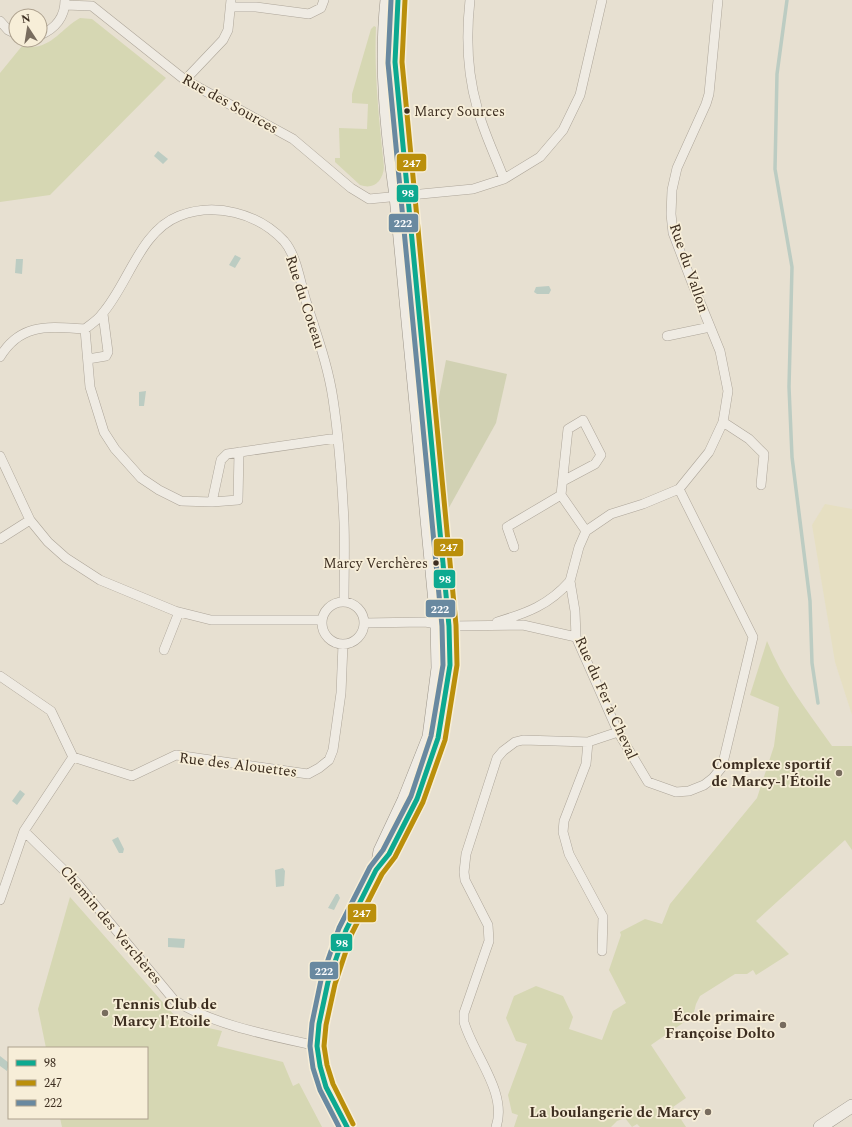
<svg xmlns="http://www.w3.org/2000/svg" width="852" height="1127" viewBox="0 0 852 1127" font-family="Spectral,serif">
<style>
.farmland{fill:#e6dfc2}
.green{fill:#d6d7b3}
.cemetery{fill:#d1d1b3}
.water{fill:#bcccc2}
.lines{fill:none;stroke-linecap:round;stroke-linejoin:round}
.stream{stroke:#bcccc2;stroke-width:3.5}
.street-casing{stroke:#ada599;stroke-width:10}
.secondary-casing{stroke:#9c958a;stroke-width:14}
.street{stroke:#efebe3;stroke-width:9}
.secondary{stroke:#efebe3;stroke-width:13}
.bus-1-casing{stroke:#f7eed8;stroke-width:8}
.bus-2-casing{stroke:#f7eed8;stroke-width:8}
.bus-3-casing{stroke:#f7eed8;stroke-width:8}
.bus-1{stroke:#0da990;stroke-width:5}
.bus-2{stroke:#ba8f0b;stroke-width:5}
.bus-3{stroke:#6989a0;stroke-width:5}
.bus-dot{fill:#3d2e20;stroke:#f7eed8;stroke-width:1.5}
.poi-dot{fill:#786c5e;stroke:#f7eed8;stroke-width:1.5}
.labels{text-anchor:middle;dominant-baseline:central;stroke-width:3.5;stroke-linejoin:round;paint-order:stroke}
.bus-label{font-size:14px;fill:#3d2e20;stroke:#f7eed8;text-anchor:start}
.street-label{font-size:15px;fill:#3d2e20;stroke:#f7eed8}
.poi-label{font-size:15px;font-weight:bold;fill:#3d2e20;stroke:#f7eed8;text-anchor:end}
.line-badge{stroke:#f7eed8;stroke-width:1.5}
.badge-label{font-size:11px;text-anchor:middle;font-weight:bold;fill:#fff}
</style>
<rect width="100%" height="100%" fill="#e7e0d1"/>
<path class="farmland" d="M 825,504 L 852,509 L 852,715 L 835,662 L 812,525 Z"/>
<path class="green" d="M 80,18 L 92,19 L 166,78 L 50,195 L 0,202 L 0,73 L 22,46 C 50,52 60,29 80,18 Z
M 374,26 L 376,27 C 374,74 379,120 384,167 C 383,181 374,190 360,185 L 335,162 L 335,158 L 340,158 L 339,128 L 367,129 L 368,104 L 352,103 L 352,94 L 371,29 Z
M 767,641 C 782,679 808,712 832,746 L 852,746 L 852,850 L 845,840 L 756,921 L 789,954 L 756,975 L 753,970 L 747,974 L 735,974 L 700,996 L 696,1004 L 693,1016 L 651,1045 L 686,1098 L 673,1107 L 686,1127 L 640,1127 L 637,1124 L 632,1127 L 625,1118 L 617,1121 L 611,1127 L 514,1127 L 518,1115 L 512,1113 L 508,1095 L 527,1044 L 516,1041 L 506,1018 L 514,996 L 536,986 L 563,996 L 573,1017 L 569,1029 L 602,1040 L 613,1011 L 626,1003 L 609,970 L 621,935 L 620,932 L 645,919 L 662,924 L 670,904 L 757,798 L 774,746 L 779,707 L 750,695 Z
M 70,897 L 175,1016 L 186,1023 L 222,1031 L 217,1046 L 283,1062 L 293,1086 L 299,1083 L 322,1127 L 62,1127 L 60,1118 L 147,1118 L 147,1048 L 46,1048 L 38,1009 Z"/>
<path class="cemetery" d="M 446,360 L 507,374 L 496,423 L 446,513 L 437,407 Z"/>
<path class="water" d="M 158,151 L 168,159 L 163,164 L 154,156 Z
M 235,255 L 241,258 L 235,268 L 229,265 Z
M 16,259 L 23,259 L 22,274 L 15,273 Z
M 549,286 L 551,290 L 549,294 L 537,294 L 534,292 L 536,287 Z
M 146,391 L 144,406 L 139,406 L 139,392 Z
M 20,790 L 25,794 L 17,805 L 12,801 Z
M 118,837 L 124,849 L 123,853 L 119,853 L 112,840 Z
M 283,868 L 285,871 L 284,886 L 276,887 L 275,870 Z
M 336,894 L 338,894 L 340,898 L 334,910 L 328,908 Z
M 168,938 L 185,939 L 184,948 L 168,947 Z
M 0,1056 L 9,1063 L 7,1071 L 0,1066 Z"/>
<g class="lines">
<path class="stream" d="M 787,0 L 777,74 L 775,169 L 792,267 L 789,387 L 792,457 L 810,601 L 812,663 L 818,703"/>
<defs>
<path id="street" d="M 470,0 C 466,36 467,72 477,107 C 483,131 495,155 504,179
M 65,5 L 92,6 L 185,80 L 293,139 L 351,188 L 369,199 L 473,189 L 504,179 L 540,157 L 563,130 L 580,95 L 602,0
M 231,7 L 256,7 L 309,14 L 321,8 L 324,0
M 0,21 L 8,30 L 16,34
M 40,35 C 55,29 65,17 65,0
M 185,80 L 223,40 L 228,30 L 231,0
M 85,329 C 91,324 98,320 102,314 C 128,285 140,231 179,216 C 215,202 258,213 284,241 C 297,256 300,282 306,301 C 316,333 328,365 333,399 C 339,439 342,481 344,522 C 345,548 344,575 344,601
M 85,329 L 90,387 L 104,432 L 115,449 L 141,478 L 159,490 L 181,501 L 212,502 L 221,460 L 227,454 L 337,438
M 667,336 L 710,327
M 0,357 C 21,322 50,327 85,329
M 88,359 L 106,356 L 108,352 L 103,314
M 723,422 L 749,439 L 764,454 L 761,485
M 0,456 L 30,520 L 48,542 L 66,558 L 100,580 L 175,611 L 211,620 L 322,620
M 563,481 L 595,464 L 601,455 L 583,420 L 568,429 L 561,495 L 586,531
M 679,489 L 753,637 L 722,767 L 713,778 L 704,785 L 689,791 L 676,792 L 648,782 L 618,732 L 576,637 L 575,611 L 570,581 L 579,547 L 586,531 L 611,514 L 643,504 L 679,489 L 709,452 L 723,422 L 728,391 L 720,351 L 691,280 L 673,233 L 671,214 L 672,190 L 677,168 L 706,104 L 709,94 L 718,0
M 212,502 L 238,500 L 239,452
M 0,539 L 30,520
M 514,547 L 507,527 L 561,495
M322 623a21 21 0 1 1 42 0a21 21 0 1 1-42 0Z
M 497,622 C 527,613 549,605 570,581
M 364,623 L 425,622 L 449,626 L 523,625 L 576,637
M 164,650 L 179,612
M 0,676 L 51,711 L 73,757
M 588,742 L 586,764 L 564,821 L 563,832 L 569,854 L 603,917 L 602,951
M 24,831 L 77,883 L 174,1000 C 213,1025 272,1036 317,1046
M 0,900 L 24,831 L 73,757 L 132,776 L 176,755 L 308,774 L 319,768 L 329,760 L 333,750 L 341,693 L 343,644
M 496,1127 C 508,1093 473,1054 464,1022 L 464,1013 L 489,941 L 488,925 L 465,880 L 464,872 L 466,854 L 497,758 L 503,751 L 515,742 L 523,740 L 588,742 L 618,732"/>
<path id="secondary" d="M 377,869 L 380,851 L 404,800 L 429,737 L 438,668 L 437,623 L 396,196 C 387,131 380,65 387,0
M 347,1127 L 326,1087 L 320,1066 L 317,1046 L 319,1024 L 328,982 L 346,930 L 376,870 L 389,854 L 417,799 L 438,738 L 450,665 L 449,626 L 399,112 L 395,62 L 398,0
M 820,1127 L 852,1106"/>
</defs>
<use href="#street" class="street-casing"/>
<use href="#secondary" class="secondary-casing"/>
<use href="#street" class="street"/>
<use href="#secondary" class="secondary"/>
<defs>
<path id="bus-1" d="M 347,1127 L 326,1087 L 320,1066 L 317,1046 L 319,1024 L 328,982 L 346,930 L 376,870 L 389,854 L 417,799 L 438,738 L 450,665 L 449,626 L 395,62 L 398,0"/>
<path id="bus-2" d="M 353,1124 L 333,1084 L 327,1065 L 324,1046 L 326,1025 L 335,984 L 352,933 L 382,874 L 395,857 L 423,802 L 445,740 L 457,665 L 456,625 L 402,62 L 405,0"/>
<path id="bus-3" d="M 339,1127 L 320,1090 L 313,1068 L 310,1046 L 312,1023 L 321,980 L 339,928 L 370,867 L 383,850 L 411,796 L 431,736 L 443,665 L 442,626 L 388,63 L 391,0"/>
</defs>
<use href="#bus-1" class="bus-1-casing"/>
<use href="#bus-2" class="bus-2-casing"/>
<use href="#bus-3" class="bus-3-casing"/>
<use href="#bus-1" class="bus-1"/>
<use href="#bus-2" class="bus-2"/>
<use href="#bus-3" class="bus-3"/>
</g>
<g class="bus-dot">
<circle cx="407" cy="111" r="3.5"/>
<circle cx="436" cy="563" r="3.5"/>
</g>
<g class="poi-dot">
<circle cx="839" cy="773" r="4"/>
<circle cx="105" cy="1013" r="4"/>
<circle cx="783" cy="1025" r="4"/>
<circle cx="708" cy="1112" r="4"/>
</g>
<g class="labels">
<g class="bus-label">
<text x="414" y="111">Marcy Sources</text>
<text x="428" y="563" text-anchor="end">Marcy Verchères</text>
</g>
<g class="street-label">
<text transform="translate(230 104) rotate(29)">Rue des Sources</text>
<text transform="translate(689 268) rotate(71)">Rue du Vallon</text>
<text transform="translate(305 302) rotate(72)">Rue du Coteau</text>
<text transform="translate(606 698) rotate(66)">Rue du Fer à Cheval</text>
<text transform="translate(238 765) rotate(7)">Rue des Alouettes</text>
<text transform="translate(111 925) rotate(50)">Chemin des Verchères</text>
</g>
<g class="poi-label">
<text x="831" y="764">Complexe sportif<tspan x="831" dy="17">de Marcy-l'Étoile</tspan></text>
<text x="113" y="1004" text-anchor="start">Tennis Club de<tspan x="113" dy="17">Marcy l'Etoile</tspan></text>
<text x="775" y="1016">École primaire<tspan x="775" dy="17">Françoise Dolto</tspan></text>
<text x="700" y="1112">La boulangerie de Marcy</text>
</g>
</g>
<g class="line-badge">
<rect x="396" y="153" width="31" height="19" rx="4" fill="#ba8f0b"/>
<rect x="396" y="184" width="23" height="19" rx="4" fill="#0da990"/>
<rect x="388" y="213" width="31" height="20" rx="4" fill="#6989a0"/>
<rect x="433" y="538" width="31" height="19" rx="4" fill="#ba8f0b"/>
<rect x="433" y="569" width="23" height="20" rx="4" fill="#0da990"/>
<rect x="425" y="599" width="31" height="19" rx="4" fill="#6989a0"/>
<rect x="347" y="903" width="30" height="20" rx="4" fill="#ba8f0b"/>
<rect x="330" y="933" width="23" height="19" rx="4" fill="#0da990"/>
<rect x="309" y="961" width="30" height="19" rx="4" fill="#6989a0"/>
</g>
<g class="badge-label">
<text x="412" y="167">247</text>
<text x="408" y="197">98</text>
<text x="403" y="227">222</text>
<text x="449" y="551">247</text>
<text x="445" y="583">98</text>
<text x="440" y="613">222</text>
<text x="362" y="917">247</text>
<text x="342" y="947">98</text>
<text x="324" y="975">222</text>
</g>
<rect x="8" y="1047" width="140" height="72" fill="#f7eed8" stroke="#ada18e"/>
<rect x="16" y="1060" width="20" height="6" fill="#0da990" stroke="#ada18e"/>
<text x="44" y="1067" font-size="12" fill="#3d2e20">98</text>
<rect x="16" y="1080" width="20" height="6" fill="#ba8f0b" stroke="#ada18e"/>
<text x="44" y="1087" font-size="12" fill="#3d2e20">247</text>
<rect x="16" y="1100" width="20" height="6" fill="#6989a0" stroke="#ada18e"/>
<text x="44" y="1107" font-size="12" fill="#3d2e20">222</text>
<g transform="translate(28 28) rotate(348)"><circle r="19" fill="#f7eed8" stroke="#ada18e"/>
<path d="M0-3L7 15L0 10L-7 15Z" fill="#786c5e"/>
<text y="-6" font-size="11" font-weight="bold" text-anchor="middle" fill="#3d2e20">N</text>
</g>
</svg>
